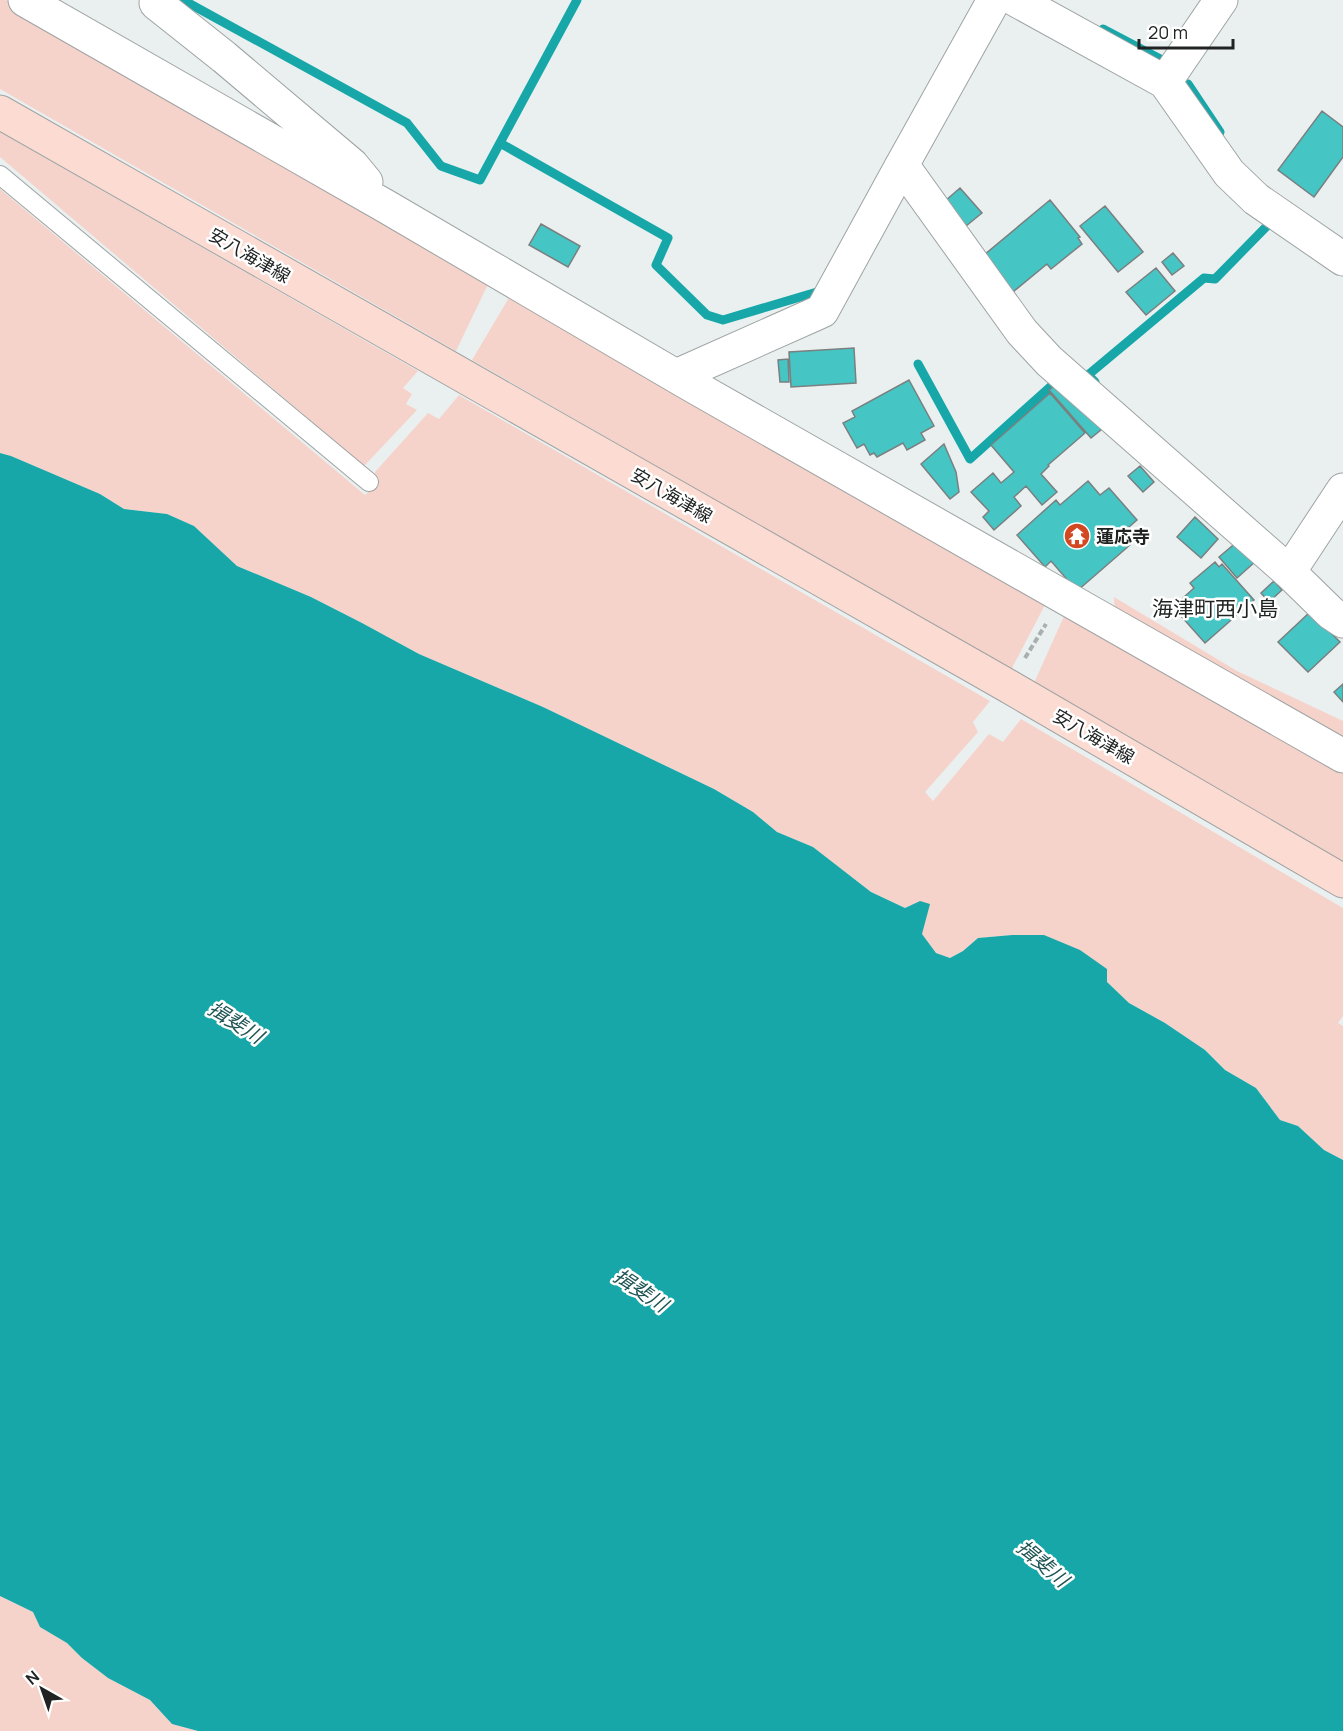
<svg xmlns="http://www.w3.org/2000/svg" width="1343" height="1731" viewBox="0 0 1343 1731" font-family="Manrope,'Noto Sans JP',sans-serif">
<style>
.green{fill:#f6d3ca}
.water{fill:#17a7a8}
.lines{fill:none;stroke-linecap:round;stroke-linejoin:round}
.stream{stroke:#17a7a8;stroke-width:9}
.building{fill:#46c5c5;stroke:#7a7f7f;stroke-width:1.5}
.lane-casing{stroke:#9ea3a3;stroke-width:20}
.street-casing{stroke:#9ea3a3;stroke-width:35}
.secondary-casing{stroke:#9ea3a3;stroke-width:35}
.path{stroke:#a9aeae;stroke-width:4;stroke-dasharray:6 3;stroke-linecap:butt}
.lane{stroke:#fff;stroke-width:18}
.street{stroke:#fff;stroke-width:33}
.secondary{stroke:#fcdbd2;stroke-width:33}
.labels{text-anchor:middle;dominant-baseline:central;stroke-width:5;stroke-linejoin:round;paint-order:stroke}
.street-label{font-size:18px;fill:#212323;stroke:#fff}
.poi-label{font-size:18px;font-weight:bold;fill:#212323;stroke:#fff;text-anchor:start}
.water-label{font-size:20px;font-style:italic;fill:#1f5454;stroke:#fff}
.quarter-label{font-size:21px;fill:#212323;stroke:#fff}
</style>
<rect width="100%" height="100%" fill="#eaf0f0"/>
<path class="green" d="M 0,0 L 6,0 L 491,278 L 456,351 L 0,89 Z
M 0,132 L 418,371 L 403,388 L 412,394 L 406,404 L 417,410 L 364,466 L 0,157 Z
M 0,189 L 365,495 L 377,483 L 375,472 L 428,413 L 439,419 L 459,395 L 990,701 L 973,722 L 978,732 L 925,792 L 933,801 L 989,734 L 1003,742 L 1021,719 L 1343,908 L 1343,1016 L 1338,1023 L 1343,1026 L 1343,1160 L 1324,1150 L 1298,1126 L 1280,1120 L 1256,1088 L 1225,1070 L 1205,1050 L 1165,1023 L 1129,1003 L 1107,982 L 1044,935 L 1012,935 L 978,938 L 963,951 L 950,958 L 936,953 L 922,934 L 920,901 L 905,908 L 871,892 L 813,847 L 777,832 L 753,812 L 714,789 L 543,707 L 419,654 L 362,623 L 311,597 L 237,566 L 194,526 L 167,514 L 124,509 L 100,494 L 11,456 L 0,453 Z
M 513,291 L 1046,603 L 1011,670 L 472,360 Z
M 1114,597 L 1237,671 L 1343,721 L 1343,743 L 1115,619 Z
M 1065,614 L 1343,769 L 1343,862 L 1034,683 Z
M 0,1596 L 33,1612 L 41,1627 L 67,1643 L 82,1658 L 108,1678 L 150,1700 L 172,1724 L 198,1731 L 0,1731 Z"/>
<path class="water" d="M 0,453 L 11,456 L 100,494 L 124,509 L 167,514 L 194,526 L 237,566 L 311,597 L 362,623 L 419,654 L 543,707 L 714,789 L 753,812 L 777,832 L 813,847 L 871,892 L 905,908 L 920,901 L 930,904 L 922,934 L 936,953 L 950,958 L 963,951 L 978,938 L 1012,935 L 1044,935 L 1080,950 L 1107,969 L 1107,982 L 1129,1003 L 1165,1023 L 1205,1050 L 1225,1070 L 1256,1088 L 1280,1120 L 1298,1126 L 1324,1150 L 1343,1160 L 1343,1731 L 198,1731 L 172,1724 L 150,1700 L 108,1678 L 82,1658 L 67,1643 L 40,1627 L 33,1612 L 0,1596 Z"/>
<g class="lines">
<path class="stream" d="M 183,0 L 407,123 L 441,166 L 480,180 L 577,0
M 1103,29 L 1166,62 L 1169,57
M 1188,84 L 1220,132
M 500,143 L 668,238 L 656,265 L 707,315 L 723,320 L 817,292
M 918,364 L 970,459 L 1059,379
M 1095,382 L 1088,375 L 1204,278 L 1215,279 L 1269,224"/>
</g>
<path class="building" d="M 1322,111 L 1343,127 L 1343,157 L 1314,197 L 1278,170 Z
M 960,188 L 982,213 L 966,226 L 945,201 Z
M 1050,200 L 1080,237 L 1078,238 L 1082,244 L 1051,269 L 1047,264 L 1008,296 L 978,260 Z
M 1105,206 L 1143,252 L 1118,272 L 1080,226 Z
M 541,224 L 580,246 L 568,267 L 529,245 Z
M 1173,253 L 1184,266 L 1172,275 L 1162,262 Z
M 1156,268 L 1175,291 L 1146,315 L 1126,292 Z
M 854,348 L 856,383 L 791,387 L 789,352 Z
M 788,359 L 789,382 L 780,382 L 778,360 Z
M 909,380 L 934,426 L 921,433 L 925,440 L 907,450 L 903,443 L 877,457 L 874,453 L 870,455 L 864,444 L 857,448 L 843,423 L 855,417 L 852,411 Z
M 1060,381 L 1107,425 L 1091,438 L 1049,390 Z
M 1050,393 L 1085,433 L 1048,465 L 1049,466 L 1041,474 L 1057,492 L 1042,505 L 1026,486 L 1014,497 L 1021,506 L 994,530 L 983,517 L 989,511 L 971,492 L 993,473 L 1001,483 L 1014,472 L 991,445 Z
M 944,444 L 956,472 L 959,492 L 950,499 L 921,464 Z
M 1140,466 L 1154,482 L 1143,492 L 1128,476 Z
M 1088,481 L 1100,495 L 1109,488 L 1137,520 L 1129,527 L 1138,538 L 1077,591 L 1051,561 L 1045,567 L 1017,535 L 1056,500 L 1060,505 Z
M 1195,517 L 1218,539 L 1201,558 L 1177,537 Z
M 1238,541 L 1256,561 L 1237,578 L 1219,557 Z
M 1215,562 L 1219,567 L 1222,564 L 1254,600 L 1205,643 L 1173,607 L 1194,588 L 1190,583 Z
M 1274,581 L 1282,590 L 1269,602 L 1261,593 Z
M 1310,612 L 1340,642 L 1308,672 L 1278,642 Z
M 1343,684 L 1343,702 L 1334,692 Z"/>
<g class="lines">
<defs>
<path id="lane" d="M 0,175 L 369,482"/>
<path id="street" d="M 25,0 L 387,207 L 686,382 L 1343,756
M 157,0 L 156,3 L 224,57 L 352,165 L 366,182
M 994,0 L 902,165 L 1022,332 L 1049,361 L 1289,572 L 1343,490
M 1016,0 L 1165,82 L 1229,173 L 1256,199 L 1343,259
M 1165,82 L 1221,0
M 676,376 L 822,311 L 902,165
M 1289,572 L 1331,613 L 1343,621"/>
<path id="secondary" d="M 0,112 L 1008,686 L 1343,881"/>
</defs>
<use href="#lane" class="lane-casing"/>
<use href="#street" class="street-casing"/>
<use href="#secondary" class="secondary-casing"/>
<path class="path" d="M 1025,658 L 1046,624"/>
<use href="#lane" class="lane"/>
<use href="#street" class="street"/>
<use href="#secondary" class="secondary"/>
</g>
<defs>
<symbol id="temple-disc" viewBox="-11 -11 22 22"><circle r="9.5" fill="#d14821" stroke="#fff"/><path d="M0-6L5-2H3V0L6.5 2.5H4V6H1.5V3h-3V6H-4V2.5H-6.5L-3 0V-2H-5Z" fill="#fff"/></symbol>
</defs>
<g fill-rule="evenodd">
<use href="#temple-disc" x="1062" y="521" width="30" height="30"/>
</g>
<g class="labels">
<g class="street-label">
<text transform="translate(250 255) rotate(30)">安八海津線</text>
<text transform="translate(672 495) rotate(30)">安八海津線</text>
<text transform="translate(1094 736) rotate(30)">安八海津線</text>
</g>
<g class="poi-label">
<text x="1096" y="536">蓮応寺</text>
</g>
<g class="water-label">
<text transform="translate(236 1022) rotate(32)">揖斐川</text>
<text transform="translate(641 1290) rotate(34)">揖斐川</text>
<text transform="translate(1043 1563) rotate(40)">揖斐川</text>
</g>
<g class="quarter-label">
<text x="1215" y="608">海津町西小島</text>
</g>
</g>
<g transform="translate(42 1689) rotate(320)" stroke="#ffffff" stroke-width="4.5" paint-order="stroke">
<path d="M0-4.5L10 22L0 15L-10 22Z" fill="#212323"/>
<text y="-9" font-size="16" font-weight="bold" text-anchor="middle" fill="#212323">N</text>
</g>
<path d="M1139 39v9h94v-9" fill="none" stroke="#212323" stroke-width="3"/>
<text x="1148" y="39" font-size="18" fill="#212323" stroke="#ffffff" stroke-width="4.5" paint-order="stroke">20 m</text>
</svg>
